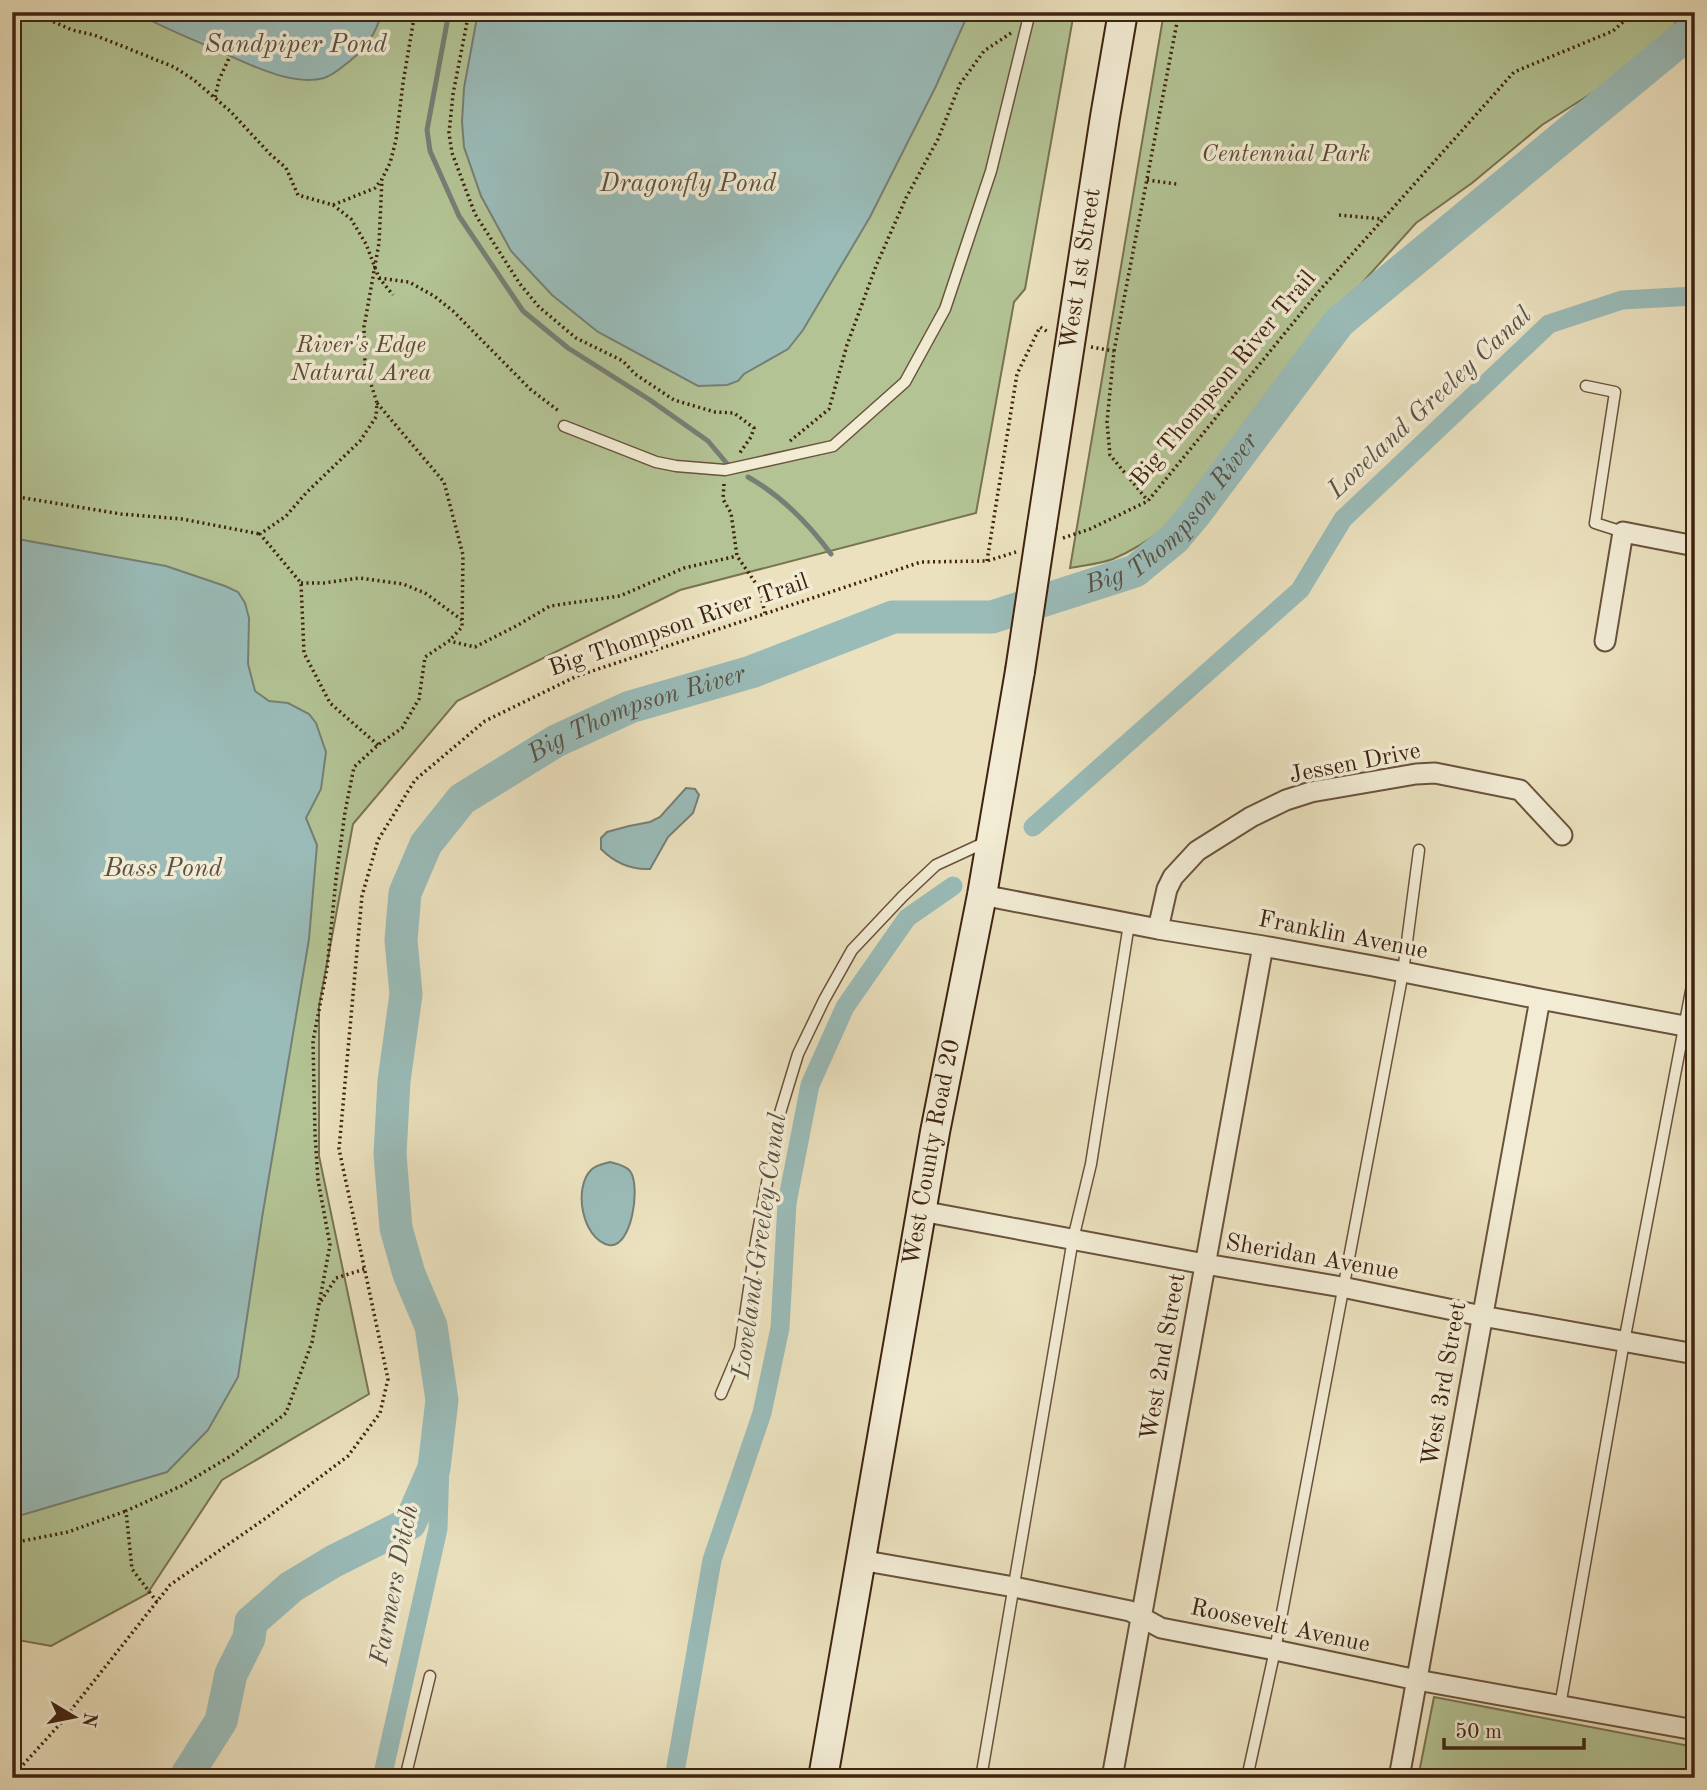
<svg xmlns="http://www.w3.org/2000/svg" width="1707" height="1790" viewBox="0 0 1707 1790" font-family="'Old Standard TT',serif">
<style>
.green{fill:#b3c394;stroke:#797352;stroke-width:2}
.water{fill:#9abcb9;stroke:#767f75;stroke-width:2}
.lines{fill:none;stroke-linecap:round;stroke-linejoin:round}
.stream{stroke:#767f75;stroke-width:5}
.canal{stroke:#9abcb9;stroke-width:19}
.river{stroke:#9abcb9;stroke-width:33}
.lane-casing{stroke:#6a523c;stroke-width:13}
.street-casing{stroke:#6a523c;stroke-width:23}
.secondary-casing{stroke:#3f2310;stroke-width:32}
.path{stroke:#3f2310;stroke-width:3.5;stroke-dasharray:2 3.5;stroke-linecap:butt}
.lane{stroke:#f2ecd5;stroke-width:10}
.street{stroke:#f2ecd5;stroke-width:19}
.secondary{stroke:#f2ecd5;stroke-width:28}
.secondary-bridge-casing{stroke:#3f2310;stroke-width:32;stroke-linecap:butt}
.secondary-bridge{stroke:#f2ecd5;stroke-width:28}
.labels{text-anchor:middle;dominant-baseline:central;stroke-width:7;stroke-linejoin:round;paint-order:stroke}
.park-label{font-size:24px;font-style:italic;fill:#5c4b31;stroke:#f2ecd5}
.street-label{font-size:24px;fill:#3f2310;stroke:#f2ecd5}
.water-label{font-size:26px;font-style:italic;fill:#5a5143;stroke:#f2ecd5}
</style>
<rect width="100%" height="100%" fill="#ebe1be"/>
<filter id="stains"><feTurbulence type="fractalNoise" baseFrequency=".00286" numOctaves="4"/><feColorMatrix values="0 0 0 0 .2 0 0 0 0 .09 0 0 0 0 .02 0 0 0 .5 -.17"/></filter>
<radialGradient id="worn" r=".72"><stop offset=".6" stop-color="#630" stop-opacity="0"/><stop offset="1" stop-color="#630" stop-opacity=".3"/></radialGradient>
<path class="green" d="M 12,12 L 1074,12 L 1025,289 L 1014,302 L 976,513 L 680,590 L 457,701 L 353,824 L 319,1006 L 319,1156 L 369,1394 L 222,1480 L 147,1594 L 51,1646 L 12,1639 Z
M 1164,12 L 1682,12 L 1671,30 L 1614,79 L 1542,125 L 1472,183 L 1416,223 L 1361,284 L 1351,310 L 1329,329 L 1215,482 C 1186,512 1153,542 1113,559 C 1100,564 1084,565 1070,568 Z
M 1434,1697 L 1695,1747 L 1695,1764 L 1692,1778 L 1418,1778 Z"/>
<path class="water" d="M 135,12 L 382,12 C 376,33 367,47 351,60 C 342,67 334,75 324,78 C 291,87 247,63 217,50 C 189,38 161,27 135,12 Z
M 478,12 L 969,12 L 936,86 L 870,217 L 803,330 L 788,349 L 744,374 L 738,381 L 727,385 L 698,386 L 598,332 L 552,295 L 511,251 L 481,196 L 464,147 L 462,122 L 464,88 Z
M 12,538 L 166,566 L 225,586 L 238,592 L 245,603 L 249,618 L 248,664 L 255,691 L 269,701 L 288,703 L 309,714 L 316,723 L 326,752 L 321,789 L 306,818 L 317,845 L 309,939 L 262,1218 L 238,1377 L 208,1430 L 167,1472 L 12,1518 L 12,1216 C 19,1202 20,1183 12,1170 Z
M 686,788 L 695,789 L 699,795 L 693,813 L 668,837 L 650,869 C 631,870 614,862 601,849 L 601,838 L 607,832 L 629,826 L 650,822 L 660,817 Z
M 610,1162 C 617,1164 625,1165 630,1171 C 641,1185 632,1249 609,1245 C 582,1239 573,1188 591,1170 C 596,1165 603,1164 610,1162 Z"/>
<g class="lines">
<path class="stream" d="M 449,12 L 427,130 L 430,151 L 459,216 L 523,311 L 568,348 L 650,400 L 708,441 L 729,466
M 748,477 C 782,496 808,523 831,554"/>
<path class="canal" d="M 1033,827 L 1300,590 L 1343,519 L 1549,324 L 1622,300 L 1695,296
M 382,1778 L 438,1529 L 442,1400
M 674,1778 L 712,1560 L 762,1413 L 780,1328 L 787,1203 L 810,1085 L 845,1007 L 907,918 L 953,886"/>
<path class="river" id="s1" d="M 185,1778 L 221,1721 L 231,1674 L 249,1638 L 251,1622 L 291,1587 L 334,1561 L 410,1523 L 434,1468 L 442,1400 L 431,1326 L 409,1274 L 396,1228 L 390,1154 L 394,1081 L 406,994 L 401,940 L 405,893 L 426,844 L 462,799 L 556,741 L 630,707 L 751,672 L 893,617 L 992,617 L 1135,571 L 1175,538 L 1195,514 L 1339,322 L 1695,28"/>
<defs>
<path id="lane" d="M 1586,386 L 1615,392 L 1595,523 L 1623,532
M 564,426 L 656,462 L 676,466 L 725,470 L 833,446 L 905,382 L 945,309 L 991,171 L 1030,12
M 721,1394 L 740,1349 L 756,1242 L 780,1113 L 798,1054 L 824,1000 L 852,950 L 903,896 L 936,865 L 988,841
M 1560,1706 L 1624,1342 L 1695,970
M 405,1778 L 430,1676
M 981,1778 L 1073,1239 L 1091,1164 L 1129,924
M 1247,1778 L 1275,1650 L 1403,972 L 1419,850"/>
<path id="street" d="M 1605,641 L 1623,532 L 1695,546
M 982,895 L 1158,929 L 1263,946 L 1373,966 L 1540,999 L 1695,1028
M 1158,929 L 1167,889 L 1173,877 L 1197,851 L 1251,817 L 1286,800 L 1311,792 L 1416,774 L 1435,773 L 1520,790 L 1562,835
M 921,1211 L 1205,1264 L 1342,1287 L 1482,1316 L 1695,1354
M 860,1560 L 1014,1587 L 1130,1611 L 1161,1628 L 1275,1650 L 1417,1680 L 1695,1730
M 1112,1778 L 1263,946
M 1399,1778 L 1540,999"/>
<g id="secondary">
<path id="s2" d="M 1042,525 L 1105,117 L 1123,12"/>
<path id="s3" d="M 823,1778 L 935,1132 L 982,895 L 1020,671"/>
</g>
</defs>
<use href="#lane" class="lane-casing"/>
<use href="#street" class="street-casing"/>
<use href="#secondary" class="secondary-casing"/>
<path class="path" d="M 40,12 L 54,22 L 72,30 L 94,35 L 117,44 L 174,67 L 194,80 L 230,111 L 270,154 L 286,168 L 298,195 L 333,205 L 375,188 L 382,179 L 390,163 L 396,140 L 403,83 L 415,12
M 469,12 L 453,94 L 449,133 L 452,153 L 475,214 L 520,284 L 539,307 L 576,338 L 623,361 L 635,374 L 674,400 L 715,412 L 734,413 L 754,428 L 751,437 L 739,454
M 215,97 L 219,80 L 230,56
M 1147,180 L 1177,184
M 333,205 L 351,219 L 366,244 L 379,278 L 393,295
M 1339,215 L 1383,219
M 379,278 L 409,282 L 434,296 L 453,311 L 530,389 L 560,412
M 1091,347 L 1114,351 L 1107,422 L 1110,455 L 1148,501
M 1114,351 L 1179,12
M 377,403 L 444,482 L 463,555 L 462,627 L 449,641
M 790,441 L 829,409 L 847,345 L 876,266 L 906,198 L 938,139 L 960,84 L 984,51 L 1011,33
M 724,484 L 723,499 L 731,513 L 737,556 L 759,588 L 765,613
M 12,496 L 121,514 L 182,519 L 260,534
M 1063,538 L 1090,529 L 1148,501 L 1320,290 L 1514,72 L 1613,31 L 1634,12
M 987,561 L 1017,374 L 1040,327 L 1048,332
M 301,583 L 324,583 L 359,578 L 403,584 L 425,593 L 462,620
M 378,745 L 330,703 L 304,653 L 301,583 L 260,534 L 286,516 L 306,493 L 360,441 L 376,417 L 377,403 L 365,365 L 364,327 L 379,243 L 382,179
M 321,1301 L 336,1278 L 365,1269
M 12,1543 L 68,1532 L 126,1511
M 157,1602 L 132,1569 L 126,1511 L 181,1486 L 234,1454 L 286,1413 L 312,1342 L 330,1245 L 318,1180 L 315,1134 L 313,1041 L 327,969 L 336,879 L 345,812 L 354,767 L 378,745 L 402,728 L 419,699 L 425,657 L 449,641 L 475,647 L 518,625 L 550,606 L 620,596 L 684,568 L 737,556
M 12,1777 L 60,1724 L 170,1585 L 266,1518 L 348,1456 L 380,1413 L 388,1379 L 339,1149 L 362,896 L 378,840 L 415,780 L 485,721 L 577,676 L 921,562 L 987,561 L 1016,552"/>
<use href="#lane" class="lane"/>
<use href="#street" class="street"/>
<use href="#secondary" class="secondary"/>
<defs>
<path id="secondary-bridge" d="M 1020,671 L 1042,525"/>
</defs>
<use href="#secondary-bridge" class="secondary-bridge-casing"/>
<use href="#secondary-bridge" class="secondary-bridge"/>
</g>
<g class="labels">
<g class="park-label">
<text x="1286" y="155">Centennial Park</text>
<text x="361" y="346">River's Edge<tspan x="361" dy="28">Natural Area</tspan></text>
</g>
<g class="street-label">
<text stroke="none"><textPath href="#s2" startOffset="259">West 1st Street</textPath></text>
<text transform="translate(1224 379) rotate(-50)">Big Thompson River Trail</text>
<text transform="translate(679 626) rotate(-19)">Big Thompson River Trail</text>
<text transform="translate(1355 764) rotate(-11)">Jessen Drive</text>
<text transform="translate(1343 936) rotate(11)">Franklin Avenue</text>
<text stroke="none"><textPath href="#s3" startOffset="635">West County Road 20</textPath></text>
<text transform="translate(1312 1258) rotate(10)">Sheridan Avenue</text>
<text transform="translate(1164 1357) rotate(-80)">West 2nd Street</text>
<text transform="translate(1445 1384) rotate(-80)">West 3rd Street</text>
<text transform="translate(1280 1627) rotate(12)">Roosevelt Avenue</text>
</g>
<g class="water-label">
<text x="296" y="45">Sandpiper Pond</text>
<text x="688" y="184">Dragonfly Pond</text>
<text transform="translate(1430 403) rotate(-43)">Loveland Greeley Canal</text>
<text stroke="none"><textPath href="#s1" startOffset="1899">Big Thompson River</textPath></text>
<text stroke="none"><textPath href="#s1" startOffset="1311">Big Thompson River</textPath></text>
<text x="163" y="869">Bass Pond</text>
<text transform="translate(760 1246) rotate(-82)">Loveland Greeley Canal</text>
<text transform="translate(395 1585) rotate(-79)">Farmers Ditch</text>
</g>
</g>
<rect width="1707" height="1790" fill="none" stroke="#ebe1be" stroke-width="42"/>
<rect x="14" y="14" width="1679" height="1762" fill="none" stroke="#3f2310" stroke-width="3.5"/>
<rect x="21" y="21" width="1665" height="1748" fill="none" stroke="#3f2310" stroke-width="2"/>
<g transform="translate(74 1717) rotate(100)" stroke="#f2ecd5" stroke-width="5" paint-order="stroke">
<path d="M0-5L12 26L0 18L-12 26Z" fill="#3f2310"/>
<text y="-10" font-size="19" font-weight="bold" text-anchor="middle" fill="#3f2310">N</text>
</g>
<path d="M1444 1738v10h140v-10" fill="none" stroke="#3f2310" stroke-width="3.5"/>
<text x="1455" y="1738" font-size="21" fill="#3f2310" stroke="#f2ecd5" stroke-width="5" paint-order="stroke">50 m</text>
<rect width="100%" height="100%" filter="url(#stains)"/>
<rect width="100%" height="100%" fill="url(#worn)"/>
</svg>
